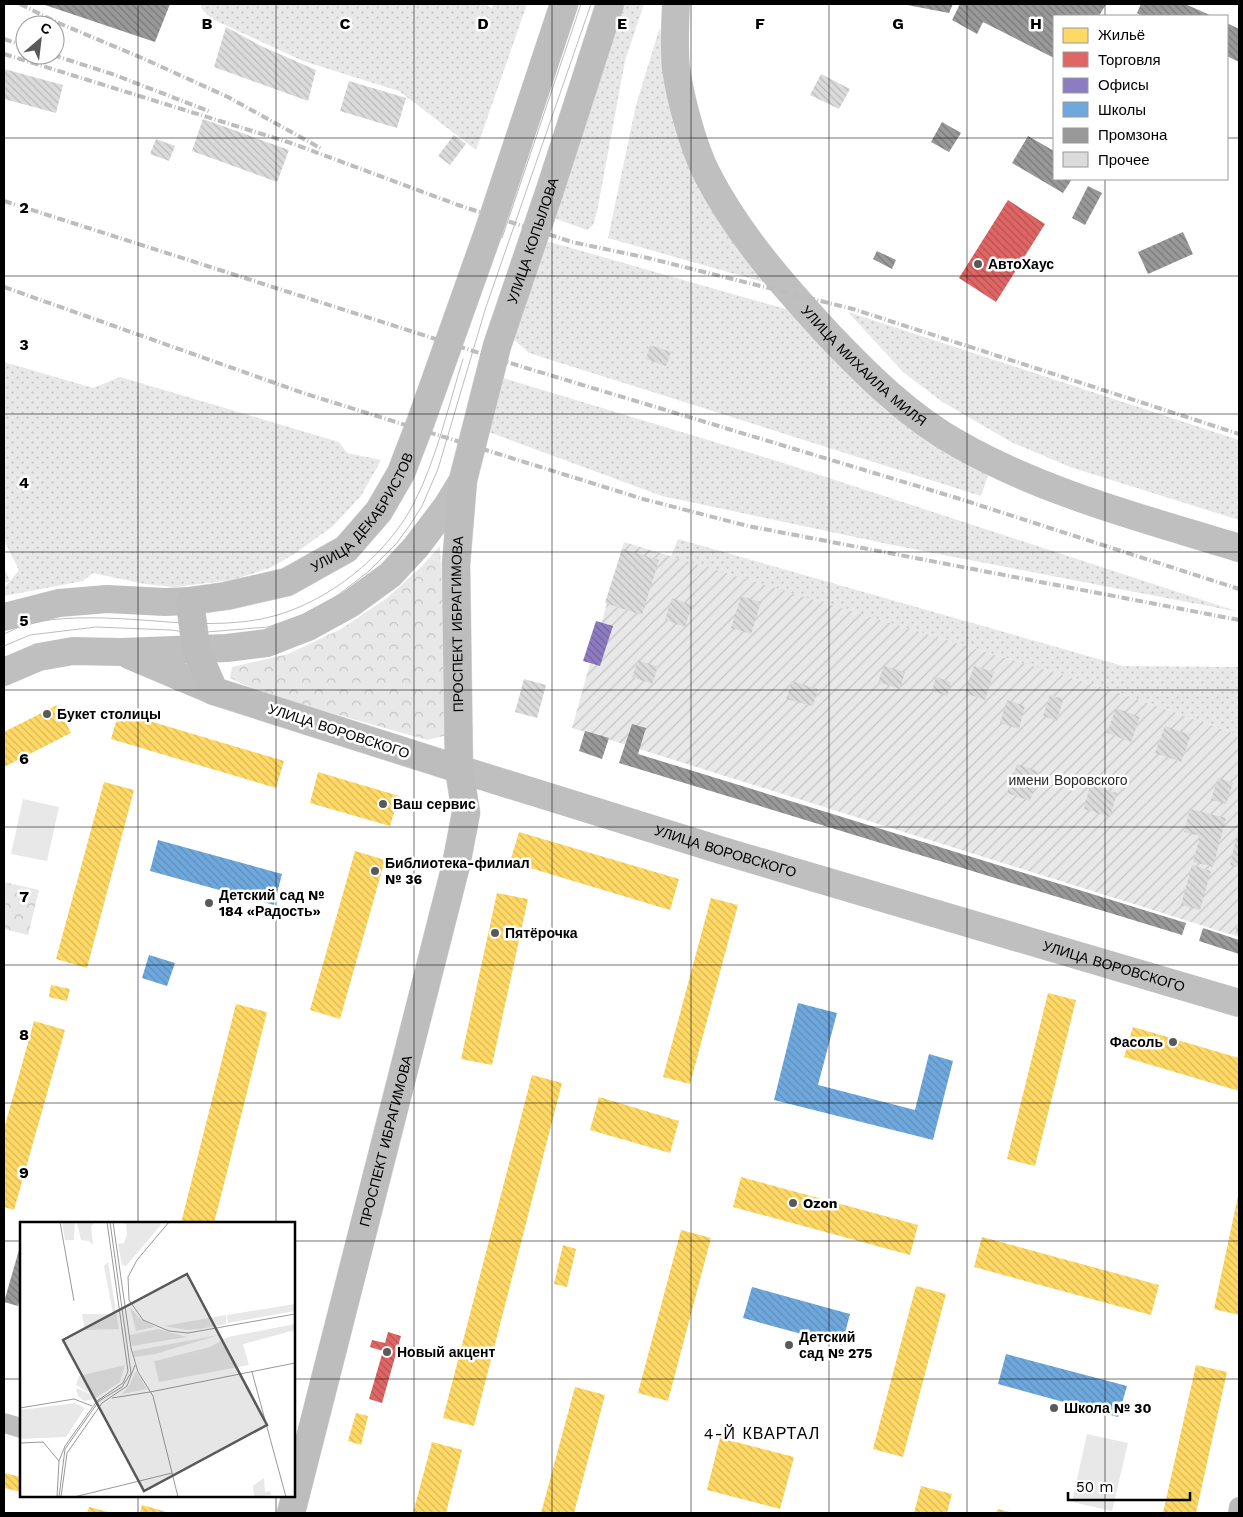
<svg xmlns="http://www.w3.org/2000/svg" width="1243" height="1517" viewBox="0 0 1243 1517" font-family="'Work Sans',sans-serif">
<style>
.grass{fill:url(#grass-dots)}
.park{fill:url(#park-crowns)}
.garden{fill:url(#garden-furrows)}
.pitch{fill:#e8e8e8}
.homes{fill:url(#homes-back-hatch)}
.shops{fill:url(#shops-back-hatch)}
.offices{fill:url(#offices-back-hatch)}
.schools{fill:url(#schools-back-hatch)}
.industry{fill:url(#industry-back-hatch)}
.building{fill:url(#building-back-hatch)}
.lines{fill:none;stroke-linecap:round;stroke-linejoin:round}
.primary-casing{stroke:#dbdbdb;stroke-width:29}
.street{stroke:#bdbdbd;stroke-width:20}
.secondary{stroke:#bfbfbf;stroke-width:28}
.primary{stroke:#bdbdbd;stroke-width:28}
.tram{stroke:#bdbdbd;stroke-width:1}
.rail{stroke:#bdbdbd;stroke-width:4;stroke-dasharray:8 2.5 1 2.5;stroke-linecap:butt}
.grid{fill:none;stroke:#000;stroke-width:1;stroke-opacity:0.55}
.poi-dot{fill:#595959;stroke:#fff;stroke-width:2}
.labels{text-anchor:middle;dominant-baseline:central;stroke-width:5;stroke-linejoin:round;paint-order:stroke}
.street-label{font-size:14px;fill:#000;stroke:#fff}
.poi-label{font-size:14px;font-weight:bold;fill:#000;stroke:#fff;text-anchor:start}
.park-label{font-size:14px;fill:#2c2c2c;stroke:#fff}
.quarter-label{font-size:16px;letter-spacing:1px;fill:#000;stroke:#fff}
.inset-road{fill:none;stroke:#999;stroke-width:1}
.view{fill:#595959;fill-opacity:0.15;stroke:#595959;stroke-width:2.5}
.inset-edge{fill:none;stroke:#000;stroke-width:2.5}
.grid-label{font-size:16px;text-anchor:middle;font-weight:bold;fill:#000;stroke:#fff;stroke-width:5;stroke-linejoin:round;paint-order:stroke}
</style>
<defs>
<pattern id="grass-dots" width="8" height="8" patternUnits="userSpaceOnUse" patternTransform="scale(1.25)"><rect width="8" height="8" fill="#e8e8e8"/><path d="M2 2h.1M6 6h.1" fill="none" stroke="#c5c5c5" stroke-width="1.8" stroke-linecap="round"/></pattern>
<pattern id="park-crowns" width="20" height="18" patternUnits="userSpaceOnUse" patternTransform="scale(1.25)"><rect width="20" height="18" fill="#e8e8e8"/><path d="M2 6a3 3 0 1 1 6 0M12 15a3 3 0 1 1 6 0" fill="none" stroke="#c5c5c5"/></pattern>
<pattern id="garden-furrows" width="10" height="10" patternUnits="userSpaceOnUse" patternTransform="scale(1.25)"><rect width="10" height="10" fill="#e8e8e8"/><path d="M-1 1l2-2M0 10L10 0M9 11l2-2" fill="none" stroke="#c5c5c5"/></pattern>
<pattern id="homes-back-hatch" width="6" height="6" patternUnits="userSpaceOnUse" patternTransform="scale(1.25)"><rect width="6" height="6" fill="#ffd966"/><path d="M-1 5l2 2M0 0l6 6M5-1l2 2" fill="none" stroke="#d9b857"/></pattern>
<pattern id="shops-back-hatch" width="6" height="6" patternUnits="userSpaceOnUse" patternTransform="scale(1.25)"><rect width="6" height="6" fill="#e06666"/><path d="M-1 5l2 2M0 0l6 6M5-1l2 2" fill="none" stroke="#b35252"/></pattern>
<pattern id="offices-back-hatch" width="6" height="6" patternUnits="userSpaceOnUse" patternTransform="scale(1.25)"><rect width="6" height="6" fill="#8e7cc3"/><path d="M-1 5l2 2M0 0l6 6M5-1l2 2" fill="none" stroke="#72639c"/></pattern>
<pattern id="schools-back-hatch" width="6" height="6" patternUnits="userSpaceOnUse" patternTransform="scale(1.25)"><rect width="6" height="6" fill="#6fa8dc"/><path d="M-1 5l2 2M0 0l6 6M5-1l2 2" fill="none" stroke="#5e8fbb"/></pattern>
<pattern id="industry-back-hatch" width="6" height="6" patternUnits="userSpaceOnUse" patternTransform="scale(1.25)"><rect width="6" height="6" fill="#999"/><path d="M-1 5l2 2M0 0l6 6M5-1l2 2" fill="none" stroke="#7a7a7a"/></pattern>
<pattern id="building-back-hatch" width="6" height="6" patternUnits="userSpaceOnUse" patternTransform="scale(1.25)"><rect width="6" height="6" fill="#dbdbdb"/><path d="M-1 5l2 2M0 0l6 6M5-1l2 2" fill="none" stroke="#bababa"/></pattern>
</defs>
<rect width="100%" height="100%" fill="#fff"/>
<path class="grass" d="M 201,4 L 484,4 L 492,8 L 493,4 L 527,4 L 476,150 L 399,91 L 303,61 L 210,18 L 201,8 Z
M 621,4 L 644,4 L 625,61 L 597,212 L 593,225 L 587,230 L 548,216 Z
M 660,27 L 668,85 L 770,284 L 608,238 L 636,105 Z
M 543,240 L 789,310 L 883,408 L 988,475 L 981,496 L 529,353 L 512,338 Z
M 848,312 L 1239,440 L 1239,520 L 1070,467 L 1011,442 L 941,401 L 903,372 Z
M 4,362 L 93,388 L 120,377 L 339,442 L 347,453 L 381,460 L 361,496 L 333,526 L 296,553 L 270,568 L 233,580 L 174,587 L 145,584 L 93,573 L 83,581 L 4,596 L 4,588 L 9,582 L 4,583 L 4,568 L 10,581 L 19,570 L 4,540 Z
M 503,378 L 777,461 L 1239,612 L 897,546 L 662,496 L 486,431 Z
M 678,539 L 1123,666 L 1239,667 L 1239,735 L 1108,689 L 671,557 Z"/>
<path class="park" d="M 440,546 L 448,735 L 427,740 L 264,694 L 230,678 L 232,667 L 288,654 L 341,629 L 387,598 L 421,567 Z
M 4,882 L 39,890 L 28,935 L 4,929 Z"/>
<path class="garden" d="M 624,542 L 1108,689 L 1239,735 L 1239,937 L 572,728 Z"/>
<path class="pitch" d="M 23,799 L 59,807 L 47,861 L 11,854 Z
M 1087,1434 L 1128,1443 L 1112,1511 L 1072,1502 Z"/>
<path class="homes" d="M 57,705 L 71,733 L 4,767 L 4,732 Z
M 119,712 L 284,761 L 276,788 L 111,739 Z
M 318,772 L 399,796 L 390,826 L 310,803 Z
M 104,782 L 134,790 L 87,968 L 56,959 Z
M 519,832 L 679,879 L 670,910 L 510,862 Z
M 355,851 L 385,860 L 340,1019 L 310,1010 Z
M 497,893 L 528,899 L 492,1065 L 461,1059 Z
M 711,898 L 738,905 L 690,1084 L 663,1077 Z
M 51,985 L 70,989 L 67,1001 L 49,997 Z
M 1048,993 L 1076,1000 L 1035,1166 L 1007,1159 Z
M 236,1004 L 267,1012 L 225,1180 L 214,1223 L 181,1223 Z
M 34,1021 L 65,1030 L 14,1210 L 4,1207 L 4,1129 Z
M 1133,1027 L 1239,1058 L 1239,1091 L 1124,1057 Z
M 532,1075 L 562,1083 L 474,1426 L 443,1418 Z
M 599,1097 L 679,1121 L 670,1153 L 590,1130 Z
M 741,1177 L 918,1225 L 910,1255 L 733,1207 Z
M 1238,1196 L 1239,1196 L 1239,1315 L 1214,1309 Z
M 681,1230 L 711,1238 L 668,1401 L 638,1393 Z
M 982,1237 L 1159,1285 L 1151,1315 L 974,1267 Z
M 563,1245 L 576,1249 L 567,1287 L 554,1284 Z
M 916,1286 L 946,1294 L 903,1457 L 873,1449 Z
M 1196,1365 L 1227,1372 L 1196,1513 L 1163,1513 Z
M 575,1387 L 605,1395 L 574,1513 L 541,1513 Z
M 356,1413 L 368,1416 L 361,1445 L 348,1441 Z
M 720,1438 L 794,1457 L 780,1509 L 707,1490 Z
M 432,1442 L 462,1450 L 447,1509 L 446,1513 L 413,1513 Z
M 4,1473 L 21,1477 L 21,1492 L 4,1488 Z
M 921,1486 L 952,1494 L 947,1513 L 914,1513 Z
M 142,1505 L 170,1513 L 140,1513 Z
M 89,1507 L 112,1513 L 87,1513 Z
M 998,1509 L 1013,1513 L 996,1513 Z"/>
<path class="shops" d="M 1008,200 L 1045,224 L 996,302 L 959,278 Z
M 388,1332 L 401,1336 L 382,1403 L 369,1399 L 383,1351 L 370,1347 L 372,1340 L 385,1343 Z"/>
<path class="offices" d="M 596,621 L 613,626 L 600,666 L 583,661 Z"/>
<path class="schools" d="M 158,840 L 282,874 L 274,905 L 150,871 Z
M 149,955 L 175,963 L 167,986 L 142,978 Z
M 798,1003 L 837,1013 L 818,1085 L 915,1110 L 929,1054 L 953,1061 L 933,1140 L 774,1100 Z
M 752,1287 L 850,1314 L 842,1345 L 743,1318 Z
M 1006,1354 L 1127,1386 L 1118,1417 L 998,1384 Z"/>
<path class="industry" d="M 42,4 L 170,4 L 155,42 Z
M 902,4 L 953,4 L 949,13 Z
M 960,4 L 1106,4 L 1099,16 L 1054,16 L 1054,58 L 983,22 L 977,34 L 952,20 Z
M 1141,4 L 1185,4 L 1212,16 L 1143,16 L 1137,13 Z
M 1227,23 L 1239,29 L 1239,62 L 1227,56 Z
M 942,122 L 961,133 L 949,152 L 931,142 Z
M 1028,136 L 1054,151 L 1054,179 L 1072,179 L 1063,193 L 1012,163 Z
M 1088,186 L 1102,193 L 1085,225 L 1072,218 Z
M 1183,232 L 1193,254 L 1148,274 L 1138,252 Z
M 877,251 L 896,260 L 892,269 L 873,259 Z
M 632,724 L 646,728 L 638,754 L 1186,923 L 1182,935 L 619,763 Z
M 585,731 L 609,738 L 602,759 L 579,751 Z
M 1203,928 L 1239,940 L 1239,954 L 1199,941 Z
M 21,1243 L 21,1296 L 18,1306 L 4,1302 Z"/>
<path class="building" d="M 226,27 L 261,46 L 316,70 L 308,101 L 214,67 Z
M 4,69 L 63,85 L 56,113 L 4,99 Z
M 821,74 L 850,89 L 839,109 L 810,95 Z
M 349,81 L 406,98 L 397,128 L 340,111 Z
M 203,119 L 289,150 L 277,182 L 192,151 Z
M 454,135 L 466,144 L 450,165 L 438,156 Z
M 156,139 L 175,146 L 169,161 L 150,154 Z
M 650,345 L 671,352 L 666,366 L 646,359 Z
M 622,549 L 659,560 L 642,615 L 605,603 Z
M 741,596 L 761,602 L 751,634 L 731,628 Z
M 672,598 L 692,605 L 685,627 L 665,620 Z
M 638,660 L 658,667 L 652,684 L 632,677 Z
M 884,666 L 905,672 L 900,689 L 878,682 Z
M 974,666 L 994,672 L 985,700 L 965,693 Z
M 936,677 L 951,682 L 947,696 L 932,691 Z
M 524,679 L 546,685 L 537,718 L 515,712 Z
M 792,681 L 818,689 L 813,706 L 786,699 Z
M 1050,695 L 1063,699 L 1057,721 L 1043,716 Z
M 1007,700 L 1025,706 L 1019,729 L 1000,723 Z
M 1116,708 L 1140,717 L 1131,742 L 1107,733 Z
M 1165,726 L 1191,735 L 1181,762 L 1155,753 Z
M 1017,764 L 1040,772 L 1030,801 L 1007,793 Z
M 1218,778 L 1233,783 L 1226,804 L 1211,800 Z
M 1090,785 L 1117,793 L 1110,817 L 1084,809 Z
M 1190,809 L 1226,818 L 1213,867 L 1193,862 L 1200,836 L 1184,832 Z
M 1238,831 L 1239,831 L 1239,868 L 1230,865 Z
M 1192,865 L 1211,871 L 1200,910 L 1181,905 Z
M 1239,919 L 1239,935 L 1235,933 Z"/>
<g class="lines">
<defs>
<g id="primary">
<path id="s3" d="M 459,769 L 214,691 L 196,649 L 190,601 L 226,596 L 287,582 L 346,549 L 379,511 L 401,473 L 421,421 L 489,230 L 564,4"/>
<path id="s4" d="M 291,1513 L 456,865 L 466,813 L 459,769 L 456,565 L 463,480 L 497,346 L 551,187 L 610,4"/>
</g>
</defs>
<use href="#primary" class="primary-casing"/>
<path class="street" d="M 4,1423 L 21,1428
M 1238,1513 L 1239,1507"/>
<g class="secondary">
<path id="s1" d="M 676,4 C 675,24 674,47 676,68 C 680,97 693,147 707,174 C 737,233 782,284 827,333 C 867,375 909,417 960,445 C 1047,494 1145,519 1239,548"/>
<path d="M 4,617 L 59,603 L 107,599 L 165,602 L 190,601"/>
<path d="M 129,655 L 214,691"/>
<path d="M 4,672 L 39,657 L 73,651 L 121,652 L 227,648 L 267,643 L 308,627 L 350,604 L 390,575 L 416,547 L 447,506 L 463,480"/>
<path id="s2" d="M 459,769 L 720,850 L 1239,1003"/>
</g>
<use href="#primary" class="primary"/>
<path class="tram" d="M 502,238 L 581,4
M 4,634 C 11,631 18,627 25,625 C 69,612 137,620 183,623 C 210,624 240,624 266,618 C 325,605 387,556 414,503 C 437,458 448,407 463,359
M 4,646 L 30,635 L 96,627 L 171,630 L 194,633 L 268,627 L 304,614 L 334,598 L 368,572 L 396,544 L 410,525 L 422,506 L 438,469 L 485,310 L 591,4"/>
<path class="rail" d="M 20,4 L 56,22 L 142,58 L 228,97 L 322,149
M 4,39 L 25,46
M 4,54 L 291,143 L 458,205 L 572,242 L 648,258 L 853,309 L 1239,434
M 53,55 L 115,75 L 211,112
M 4,201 L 523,367 L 957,498 L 1239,589
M 4,287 L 303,393 L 643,499 L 748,526 L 1239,620"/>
</g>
<path class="grid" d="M 138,4 L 138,1223M 276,4 L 276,1223M 414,4 L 414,1513M 552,4 L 552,1513M 691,4 L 691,1513M 829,4 L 829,1513M 967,4 L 967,1513M 1105,4 L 1105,16M 4,138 L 1054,138M 1227,138 L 1239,138M 1105,179 L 1105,1513M 4,276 L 1239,276M 4,414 L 1239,414M 4,552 L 1239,552M 4,690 L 1239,690M 4,827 L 1239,827M 4,965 L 1239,965M 4,1103 L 1239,1103M 4,1241 L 21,1241M 294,1241 L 1239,1241M 4,1379 L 21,1379M 294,1379 L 1239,1379M 138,1496 L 138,1513M 276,1496 L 276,1513"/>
<g class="poi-dot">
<circle cx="978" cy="264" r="5"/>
<circle cx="47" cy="714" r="5"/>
<circle cx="383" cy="804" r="5"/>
<circle cx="375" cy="871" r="5"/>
<circle cx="209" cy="903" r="5"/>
<circle cx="495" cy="933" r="5"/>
<circle cx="1173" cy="1042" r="5"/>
<circle cx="793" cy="1203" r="5"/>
<circle cx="789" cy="1345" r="5"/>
<circle cx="387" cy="1352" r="5"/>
<circle cx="1054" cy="1408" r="5"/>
</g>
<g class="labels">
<g class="street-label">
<text stroke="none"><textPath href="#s4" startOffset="1305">УЛИЦА КОПЫЛОВА</textPath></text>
<text stroke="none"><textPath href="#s1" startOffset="424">УЛИЦА МИХАИЛА МИЛЯ</textPath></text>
<text stroke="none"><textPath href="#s3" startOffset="556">УЛИЦА ДЕКАБРИСТОВ</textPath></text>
<text stroke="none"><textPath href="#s4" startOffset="911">ПРОСПЕКТ ИБРАГИМОВА</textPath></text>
<text transform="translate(339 731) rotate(18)">УЛИЦА ВОРОВСКОГО</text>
<text stroke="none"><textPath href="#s2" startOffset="279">УЛИЦА ВОРОВСКОГО</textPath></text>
<text stroke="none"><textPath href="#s2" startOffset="684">УЛИЦА ВОРОВСКОГО</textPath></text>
<text stroke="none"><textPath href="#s4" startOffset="384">ПРОСПЕКТ ИБРАГИМОВА</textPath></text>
</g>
<g class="poi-label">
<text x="988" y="264">АвтоХаус</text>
<text x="57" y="714">Букет столицы</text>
<text x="393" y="804">Ваш сервис</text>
<text x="385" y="863">Библиотека-филиал<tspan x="385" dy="16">№ 36</tspan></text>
<text x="219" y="895">Детский сад №<tspan x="219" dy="16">184 «Радость»</tspan></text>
<text x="505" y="933">Пятёрочка</text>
<text x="1163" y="1042" text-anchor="end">Фасоль</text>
<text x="803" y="1203">Ozon</text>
<text x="799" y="1337">Детский<tspan x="799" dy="16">сад № 275</tspan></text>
<text x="397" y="1352">Новый акцент</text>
<text x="1064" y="1408">Школа № 30</text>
</g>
<g class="park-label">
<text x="1068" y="780">имени Воровского</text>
</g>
<g class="quarter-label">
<text x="762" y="1433">4-Й КВАРТАЛ</text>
</g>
</g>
<g transform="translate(20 1222)">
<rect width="275" height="275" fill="#fff"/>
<path d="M 42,0 L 55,0 L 54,18 L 45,18 ZM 75,0 L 71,4 L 73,23 L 69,19 L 61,18 L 57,1 ZM 88,40 L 99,107 L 65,108 L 62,92 L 93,92 L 84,44 ZM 275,82 L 275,89 L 208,101 L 207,93 ZM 110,85 L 119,96 L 135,105 L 116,109 ZM 206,93 L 206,102 L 180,107 L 167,108 L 144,104 ZM 275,102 L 275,108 L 220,123 L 139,138 L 190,125 L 208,115 ZM 138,107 L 167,115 L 112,124 L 110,113 ZM 199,113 L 135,132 L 114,135 L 113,129 ZM 105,143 L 100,160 L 74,177 L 64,179 L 58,174 L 56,166 L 75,174 L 56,163 L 59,154 ZM 55,181 L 65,186 L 46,215 L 0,217 L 0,188 Z" fill="#e8e8e8"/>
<path d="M 101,0 L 139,0 L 141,3 L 106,44 L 102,43 L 98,22 L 104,21 L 107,13 L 106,2 ZM 244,256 L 245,270 L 250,269 L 251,273 L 234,275 L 233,264 Z" fill="#e8e8e8"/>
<path d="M 116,149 L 127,167 L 102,172 L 110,162 Z" fill="#e8e8e8"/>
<path d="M 223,122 L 229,143 L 139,160 L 134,139 Z" fill="#e8e8e8"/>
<path class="inset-road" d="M 40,0 L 54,79M 93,0 L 111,126 L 118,150 L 133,174 L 158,275M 149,0 L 117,38 L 108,55 L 109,78 L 123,98 L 149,109 L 168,111 L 275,92M 232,150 L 266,275M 130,170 L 275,141M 92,176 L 130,170M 0,186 L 54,177 L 72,184M 0,221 L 23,220 L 39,239M 37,275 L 39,239 L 45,224 L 77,179 L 103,161 L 108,149 L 87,0M 39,275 L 45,227 L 79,179 L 102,165 L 111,151 L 90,0M 41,275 L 47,231 L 82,181 L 107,164 L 115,143M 54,275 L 152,251"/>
<path class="view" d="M 167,52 L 247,203 L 124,269 L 43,118 Z"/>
<rect width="275" height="275" class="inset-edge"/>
</g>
<g class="grid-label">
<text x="207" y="29">B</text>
<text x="345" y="29">C</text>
<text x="483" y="29">D</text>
<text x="622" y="29">E</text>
<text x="760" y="29">F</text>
<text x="898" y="29">G</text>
<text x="1036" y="29">H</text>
<text x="24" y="213">2</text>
<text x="24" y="350">3</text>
<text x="24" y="488">4</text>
<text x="24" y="626">5</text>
<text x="24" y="764">6</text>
<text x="24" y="902">7</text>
<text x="24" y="1040">8</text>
<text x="24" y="1178">9</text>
</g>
<rect width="1243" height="1517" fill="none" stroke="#000000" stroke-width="10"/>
<rect x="1053" y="15" width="175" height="165" fill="#ffffff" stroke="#999999"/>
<rect x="1063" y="28" width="25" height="15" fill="#ffd966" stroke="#999999"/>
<text x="1098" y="40" font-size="15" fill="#000000">Жильё</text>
<rect x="1063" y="52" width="25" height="15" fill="#e06666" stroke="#999999"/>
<text x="1098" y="65" font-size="15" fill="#000000">Торговля</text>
<rect x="1063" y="78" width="25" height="15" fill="#8e7cc3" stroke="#999999"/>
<text x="1098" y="90" font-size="15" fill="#000000">Офисы</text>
<rect x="1063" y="102" width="25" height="15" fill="#6fa8dc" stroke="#999999"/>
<text x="1098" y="115" font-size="15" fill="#000000">Школы</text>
<rect x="1063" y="128" width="25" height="15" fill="#999999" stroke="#999999"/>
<text x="1098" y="140" font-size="15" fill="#000000">Промзона</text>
<rect x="1063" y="152" width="25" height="15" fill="#dbdbdb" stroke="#999999"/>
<text x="1098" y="165" font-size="15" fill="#000000">Прочее</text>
<g transform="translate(40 40) rotate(28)"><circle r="24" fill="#ffffff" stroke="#999999"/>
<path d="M0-4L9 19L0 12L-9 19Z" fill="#595959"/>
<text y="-8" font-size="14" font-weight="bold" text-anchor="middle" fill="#000000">С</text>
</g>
<path d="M1068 1492v8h122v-8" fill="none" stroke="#000000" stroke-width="2.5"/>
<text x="1076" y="1492" font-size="15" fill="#000000" stroke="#ffffff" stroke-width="4" paint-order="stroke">50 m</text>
</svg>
